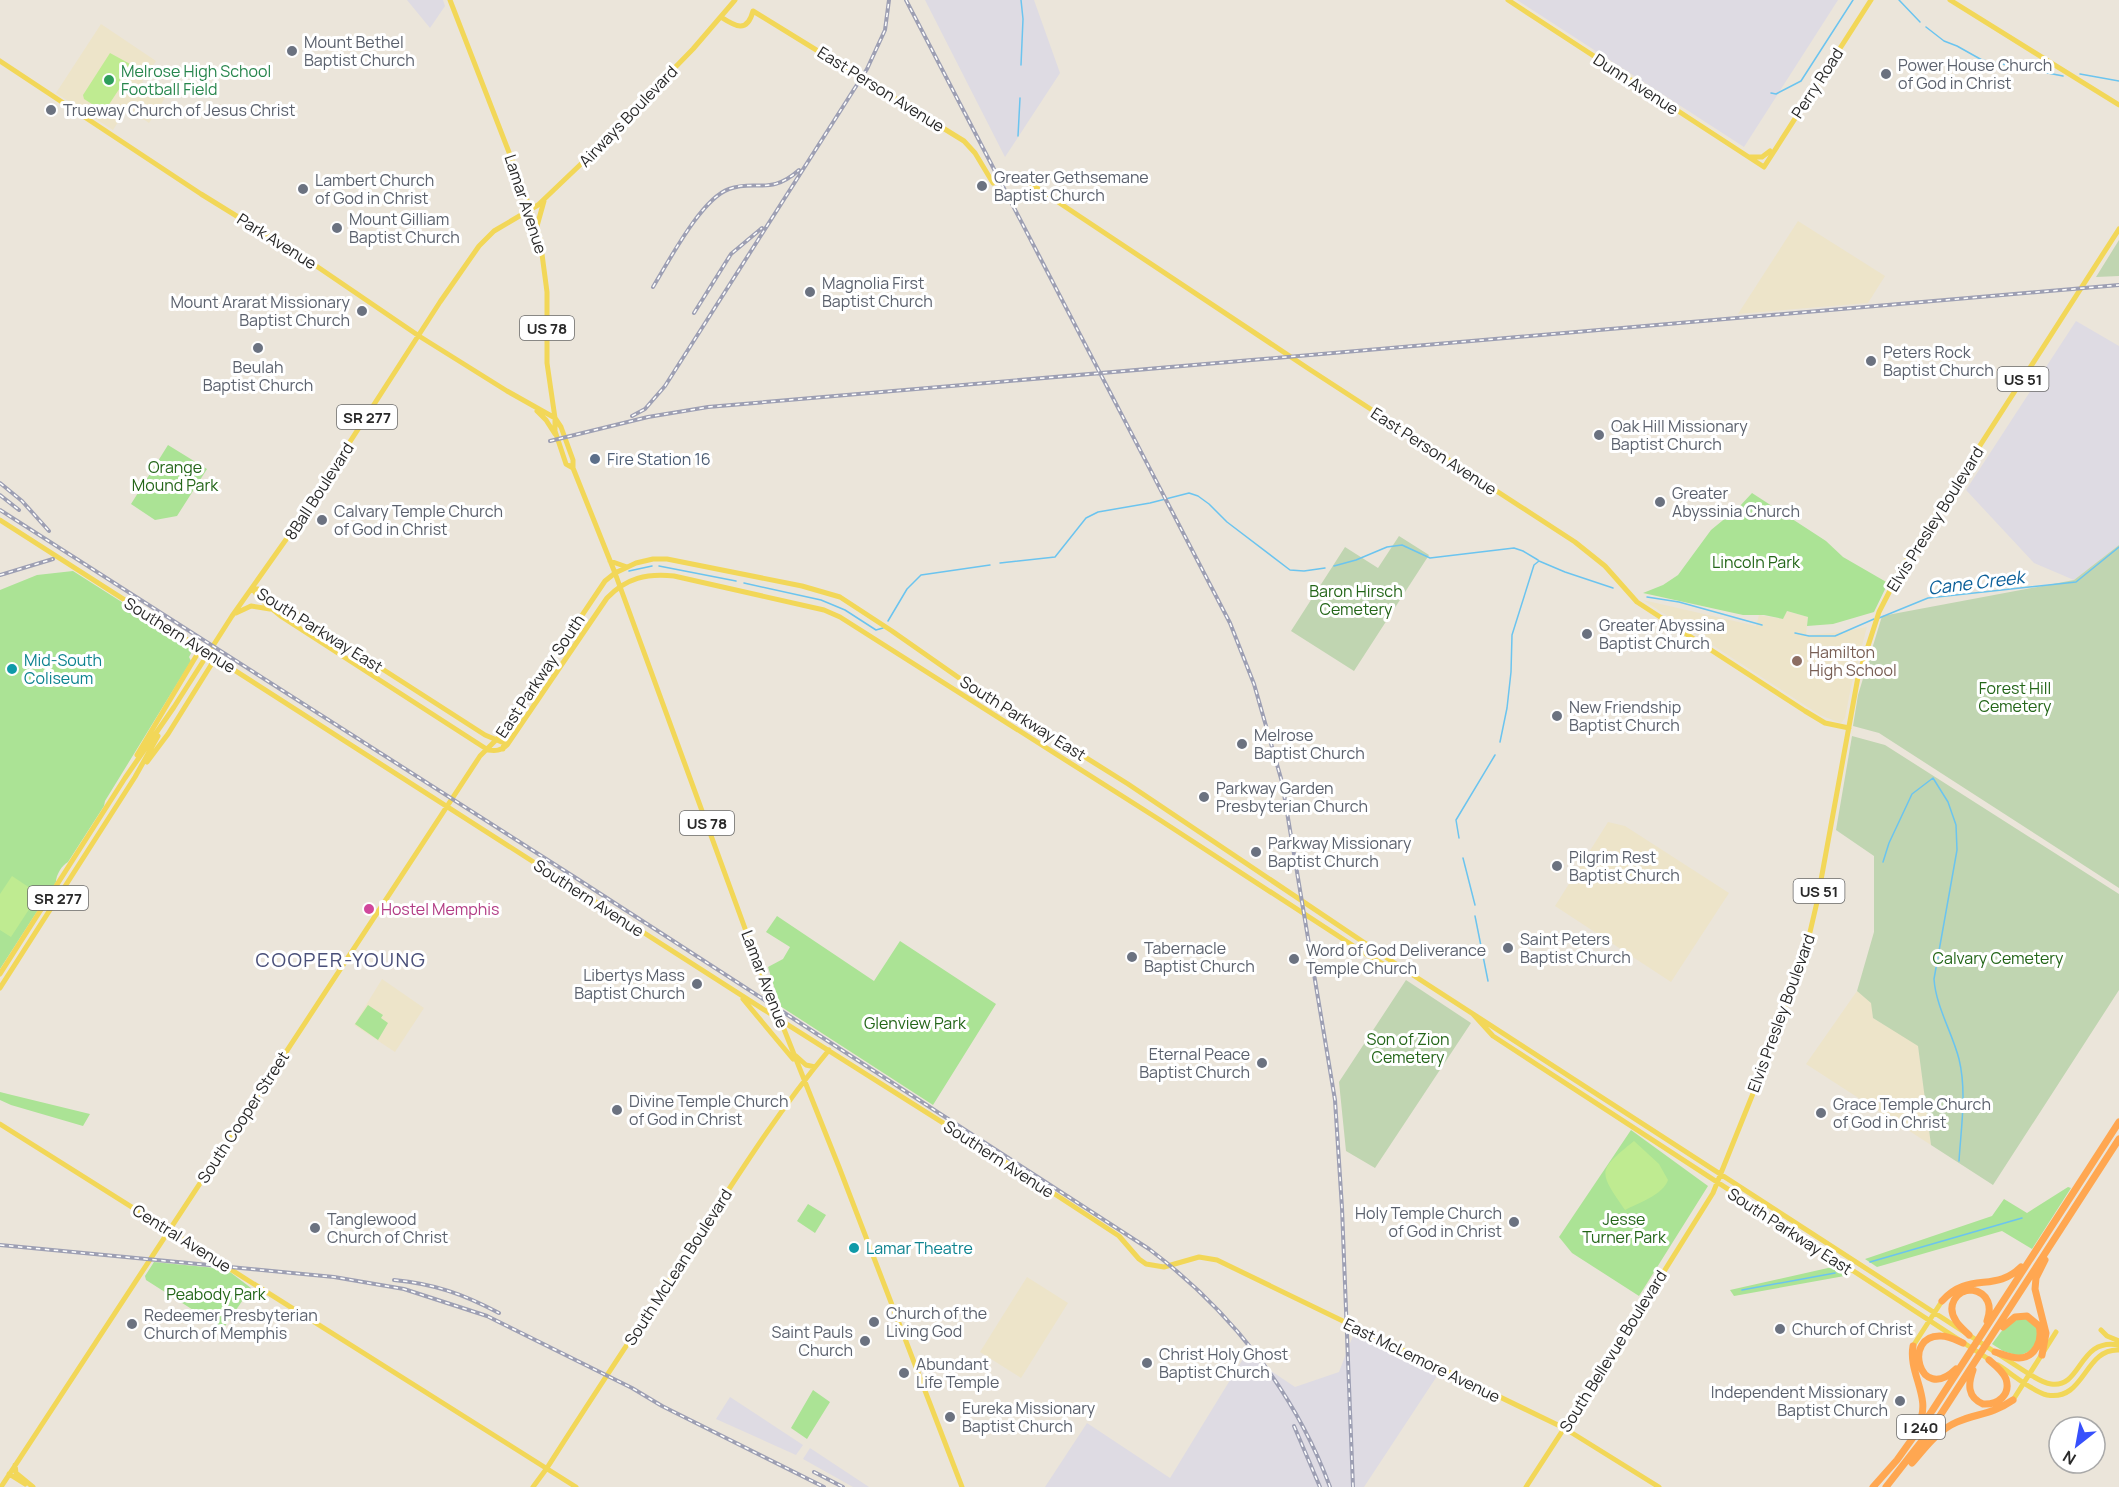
<svg xmlns="http://www.w3.org/2000/svg" width="2119" height="1487" viewBox="0 0 2119 1487" font-family="Manrope,sans-serif">
<style>
.industrial{fill:#dedbe3}
.education{fill:#ede4c9}
.green{fill:#abe395}
.cemetery{fill:#c0d5b1}
.pitch{fill:#bfeb91}
.lines{fill:none;stroke-linecap:round;stroke-linejoin:round}
.stream{stroke:#6bc4ef;stroke-width:1.5}
.major{stroke:#f2d758;stroke-width:5}
.highway{stroke:#ffa751;stroke-width:7}
.rail-casing{stroke:#9d9fb3;stroke-width:4}
.rail{stroke:#fff;stroke-width:1.5;stroke-dasharray:4.5;stroke-linecap:butt}
.worship-dot{fill:#6b7280;stroke:#fff;stroke-width:2}
.leisure-dot{fill:#2e9e5b;stroke:#fff;stroke-width:2}
.service-dot{fill:#5c6f8a;stroke:#fff;stroke-width:2}
.education-dot{fill:#8d6e63;stroke:#fff;stroke-width:2}
.culture-dot{fill:#0f9aa8;stroke:#fff;stroke-width:2}
.hotel-dot{fill:#d1479c;stroke:#fff;stroke-width:2}
.labels{text-anchor:middle;dominant-baseline:central;stroke-width:6;stroke-linejoin:round;paint-order:stroke}
.shield{fill:#fff;stroke:#696969;stroke-width:1.5}
.shield-label{font-size:15px;font-weight:bold;fill:#292929}
.worship-label{font-size:16px;fill:#5b616d;stroke:#fff;text-anchor:start}
.leisure-label{font-size:16px;fill:#27864d;stroke:#fff;text-anchor:start}
.street-label{font-size:16px;fill:#292929;stroke:#fff}
.service-label{font-size:16px;fill:#4e5e75;stroke:#fff;text-anchor:start}
.park-label{font-size:16px;fill:#246619;stroke:#fff}
.education-label{font-size:16px;fill:#785e54;stroke:#fff;text-anchor:start}
.culture-label{font-size:16px;fill:#0d838f;stroke:#fff;text-anchor:start}
.hotel-label{font-size:16px;fill:#b23c85;stroke:#fff;text-anchor:start}
.water-label{font-size:18px;font-style:italic;fill:#0c609a;stroke:#fff}
.quarter-label{font-size:20px;letter-spacing:1.5px;fill:#494f79;stroke:#fff}
</style>
<rect width="100%" height="100%" fill="#ebe5da"/>
<path class="industrial" d="M 407,0 L 443,0 L 445,6 L 430,28 Z
M 925,0 L 1034,0 L 1060,73 L 1005,157 Z
M 1517,0 L 1838,0 L 1744,147 Z
M 2076,321 L 2119,346 L 2119,545 L 2074,580 L 2034,563 L 1966,490 Z
M 1354,1333 L 1439,1373 L 1364,1487 L 1045,1487 L 1087,1423 L 1170,1478 L 1246,1354 L 1295,1387 L 1339,1372 Z
M 730,1397 L 803,1445 L 796,1455 L 716,1419 Z
M 810,1448 L 869,1487 L 853,1487 L 803,1459 Z"/>
<path class="education" d="M 101,24 L 156,61 L 142,82 L 165,98 L 149,123 L 127,108 L 113,130 L 56,93 Z
M 1798,221 L 1885,276 L 1868,303 L 1738,314 Z
M 1643,600 L 1756,626 L 1759,615 L 1783,619 L 1786,611 L 1808,617 L 1806,635 L 1833,633 L 1867,627 L 1851,687 L 1845,718 L 1841,723 L 1820,715 Z
M 1608,822 L 1625,826 L 1729,893 L 1671,982 L 1555,906 Z
M 382,979 L 424,1008 L 395,1052 L 354,1025 Z
M 1857,991 L 1872,1003 L 1873,1018 L 1918,1045 L 1931,1145 L 1806,1064 Z
M 1027,1277 L 1068,1303 L 1021,1378 L 980,1352 Z"/>
<path class="green" d="M 168,445 L 207,469 L 177,516 L 155,520 L 131,504 Z
M 1752,493 L 1826,541 L 1843,557 L 1888,583 L 1874,612 L 1833,624 L 1807,626 L 1808,617 L 1787,611 L 1783,619 L 1764,615 L 1743,615 L 1643,593 L 1663,585 L 1678,575 L 1711,530 L 1739,507 Z
M 73,571 L 194,648 L 189,657 L 191,661 L 105,801 L 104,806 L 68,862 C 62,865 56,875 56,882 L 0,969 L 0,590 L 37,575 Z
M 777,916 L 874,981 L 900,941 L 996,1004 L 933,1105 L 780,1006 L 768,967 L 783,959 L 790,947 L 766,932 Z
M 368,1005 L 383,1015 L 381,1018 L 388,1023 L 378,1040 L 355,1024 Z
M 0,1092 L 12,1095 L 90,1114 L 83,1126 L 11,1105 L 0,1100 Z
M 1631,1130 L 1708,1186 L 1639,1296 L 1572,1253 L 1559,1237 Z
M 2068,1187 L 2071,1188 L 2032,1249 L 2002,1231 L 1877,1267 L 1865,1259 L 1992,1216 L 2004,1199 L 2027,1213 Z
M 808,1204 L 826,1215 L 815,1233 L 797,1221 Z
M 154,1262 L 226,1269 L 251,1288 L 223,1329 L 146,1280 L 145,1276 Z
M 1837,1266 L 1850,1275 L 1734,1296 L 1730,1290 Z
M 2025,1318 L 2036,1326 C 2040,1343 2035,1350 2019,1356 L 2003,1351 L 1992,1344 C 2003,1330 2006,1321 2025,1318 Z
M 813,1390 L 830,1402 L 807,1439 L 791,1428 Z"/>
<path class="cemetery" d="M 2119,240 L 2119,276 L 2096,277 Z
M 1399,536 L 1429,555 L 1354,671 L 1291,631 L 1345,547 L 1378,568 Z
M 2119,545 L 2119,888 L 1879,733 L 1853,726 L 1858,695 L 1882,616 L 2074,580 Z
M 1852,736 L 1885,745 L 2119,894 L 2119,990 L 1993,1185 L 1931,1145 L 1918,1046 L 1873,1018 L 1871,1003 L 1857,991 L 1874,932 L 1874,856 L 1836,830 Z
M 1406,980 L 1471,1023 L 1375,1168 L 1346,1151 L 1339,1082 Z"/>
<path class="pitch" d="M 110,53 L 132,65 L 133,68 L 108,106 L 103,111 L 84,99 L 83,95 Z
M 12,876 L 39,894 L 11,937 L 0,930 L 0,894 Z
M 1634,1141 L 1659,1164 L 1668,1180 C 1663,1195 1638,1203 1625,1210 C 1598,1171 1597,1171 1634,1141 Z"/>
<g class="lines">
<path class="stream" d="M 1899,0 L 1920,22
M 1926,27 L 1944,41 L 1957,46 L 1982,60 L 2063,76
M 1021,65 L 1023,19 L 1021,0
M 2080,74 L 2119,81
M 1771,93 L 1776,94 L 1801,81 L 1853,0
M 1018,136 L 1020,98
M 1000,563 L 1055,557 L 1086,518 L 1098,512 L 1150,503 L 1189,493 L 1198,496 L 1209,504 L 1227,522 L 1290,570 L 1304,571 L 1325,568
M 659,566 L 736,581
M 1334,566 L 1356,560 L 1387,547 L 1402,545 L 1430,558 L 1514,548 L 1523,551 L 1538,560
M 629,571 L 652,566
M 744,583 L 821,600 L 845,610 L 876,630 L 883,628
M 1647,597 L 1679,602 L 1762,625
M 1879,618 L 1928,598 L 2076,582 L 2119,547
M 888,621 L 907,589 L 921,575 L 990,565
M 1795,633 L 1809,636 L 1835,636 L 1874,619
M 1500,742 L 1507,708 L 1511,672 L 1512,635 L 1534,565 L 1539,561 L 1565,572 L 1613,588
M 1459,838 L 1456,820 L 1495,755
M 1463,858 L 1475,905
M 1883,862 L 1889,843 L 1912,794 L 1933,778 L 1948,802 L 1956,825 L 1957,850 L 1934,979 C 1936,1007 1952,1032 1959,1059 C 1967,1092 1961,1128 1959,1161
M 1475,916 L 1488,981
M 1870,1262 L 2022,1218
M 1742,1290 L 1835,1273"/>
<path class="major" d="M 450,0 L 524,191 L 540,239 L 547,292 L 547,363 L 555,418 L 555,431 L 566,464 L 573,468
M 1508,0 L 1764,167 L 1871,0
M 1950,0 L 2119,105
M 721,17 C 735,26 747,34 753,11 L 964,141 L 975,153 L 993,183 L 996,179 L 1015,176 L 1028,182 L 1309,369 L 1575,542 L 1605,566 L 1637,602 L 1805,711 L 1825,723 L 1849,728
M 0,61 L 201,194 L 306,259 L 419,336 L 507,391 L 555,418 L 561,427 L 573,460 L 573,468 L 615,573 L 758,964 L 839,1167 L 962,1487
M 1749,157 L 1762,157 L 1770,151
M 537,226 L 544,201
M 537,411 L 546,420 L 555,434
M 0,520 L 766,1011 L 1027,1176 L 1119,1236 L 1139,1259 L 1146,1264 L 1164,1267 L 1199,1257 L 1217,1260 L 1564,1428 L 1659,1487
M 610,561 L 627,567
M 252,588 L 260,599 L 282,617 L 488,750 C 495,751 501,751 507,745 L 607,598 C 626,578 647,573 674,576 L 824,610 L 840,617 L 1160,820 L 1372,958 L 1387,966 L 1399,966
M 252,588 L 258,589 L 485,735 L 504,743 L 503,749
M 236,613 L 251,606 L 270,609
M 137,755 L 201,648
M 147,762 L 168,734 L 216,657
M 0,974 L 125,778 L 174,707 L 232,616 L 297,524 L 440,302 L 479,246 L 494,231 L 538,205 L 582,163 L 693,49 L 735,0
M 0,988 L 135,777 L 158,736
M 743,999 L 793,1059
M 1473,1014 L 1493,1036 L 1990,1360
M 796,1056 L 806,1065 L 815,1067
M 0,1124 L 576,1487
M 2101,1330 L 2107,1336 L 2119,1341
M 1913,1346 L 1942,1301
M 1998,1365 C 2011,1373 2033,1392 2047,1395 C 2085,1402 2084,1348 2119,1350
M 2013,1400 L 2056,1332
M 15,1465 L 16,1473 L 33,1487
M 9,1474 L 25,1484
M 1,1487 L 480,756 L 503,733 L 605,581 L 615,573 L 636,563 L 653,559 L 667,559 L 802,586 L 840,597 L 892,631 L 962,680 L 1128,784 L 1399,966 L 2029,1374 C 2036,1378 2043,1383 2051,1384 C 2082,1389 2078,1337 2119,1345
M 533,1487 L 547,1468 C 596,1391 646,1316 696,1240 C 738,1175 779,1110 829,1050
M 1526,1487 L 1613,1353 L 1713,1193 L 1717,1183 L 1754,1091 L 1807,945 L 1817,902 L 1858,677 L 1879,612 L 1902,567 L 2119,229"/>
<path class="highway" d="M 1942,1301 C 1969,1271 1995,1293 2021,1267
M 1969,1335 C 1965,1331 1959,1326 1956,1321 C 1946,1306 1956,1290 1972,1290 C 1989,1293 1992,1307 1987,1321
M 1913,1346 C 1908,1374 1933,1399 1918,1425
M 1995,1352 C 2002,1354 2011,1358 2019,1358 C 2035,1358 2043,1340 2039,1326 L 2027,1316 L 2015,1317 L 2003,1327
M 2042,1355 L 2046,1333 L 2035,1289 L 2036,1278 L 2045,1260
M 1956,1369 C 1919,1405 1902,1334 1941,1336 C 1949,1336 1956,1340 1963,1343
M 1973,1370 C 1968,1384 1967,1397 1983,1404 C 1998,1405 2011,1395 2006,1379 C 2003,1371 1995,1365 1989,1360
M 1912,1463 C 1925,1448 1938,1430 1957,1422 C 1978,1413 1991,1415 2013,1400
M 1873,1487 L 1897,1460 L 1932,1411 L 2119,1122
M 1886,1487 L 1932,1428 L 2119,1139"/>
<defs>
<path id="rail" d="M 906,0 L 1230,623 L 1254,684 L 1282,782 L 1335,1100 L 1342,1208 L 1353,1487
M 653,287 C 669,261 701,199 729,189 C 756,179 770,196 799,170
M 694,313 L 731,254 L 762,228
M 632,416 L 645,409 L 665,386 L 867,69 L 885,30 L 889,0
M 550,441 L 648,417 L 708,407 L 2119,285
M 0,483 L 22,501 L 49,531
M 0,495 L 19,510
M 0,510 L 576,878 L 1149,1249 C 1230,1310 1295,1392 1330,1487
M 0,575 L 53,559
M 0,1245 L 334,1277 L 404,1289 L 487,1316 L 632,1388 L 662,1406 L 824,1487
M 394,1280 C 435,1284 463,1294 499,1313
M 1294,1426 L 1320,1487
M 814,1472 L 843,1487"/>
</defs>
<use href="#rail" class="rail-casing"/>
<use href="#rail" class="rail"/>
</g>
<g class="worship-dot">
<circle cx="292" cy="51" r="6"/>
<circle cx="1886" cy="74" r="6"/>
<circle cx="51" cy="110" r="6"/>
<circle cx="982" cy="186" r="6"/>
<circle cx="303" cy="189" r="6"/>
<circle cx="337" cy="228" r="6"/>
<circle cx="810" cy="292" r="6"/>
<circle cx="362" cy="311" r="6"/>
<circle cx="258" cy="348" r="6"/>
<circle cx="1871" cy="361" r="6"/>
<circle cx="1599" cy="435" r="6"/>
<circle cx="1660" cy="502" r="6"/>
<circle cx="322" cy="520" r="6"/>
<circle cx="1587" cy="634" r="6"/>
<circle cx="1557" cy="716" r="6"/>
<circle cx="1242" cy="744" r="6"/>
<circle cx="1204" cy="797" r="6"/>
<circle cx="1256" cy="852" r="6"/>
<circle cx="1557" cy="866" r="6"/>
<circle cx="1508" cy="948" r="6"/>
<circle cx="1132" cy="957" r="6"/>
<circle cx="1294" cy="959" r="6"/>
<circle cx="697" cy="984" r="6"/>
<circle cx="1262" cy="1063" r="6"/>
<circle cx="617" cy="1110" r="6"/>
<circle cx="1821" cy="1113" r="6"/>
<circle cx="1514" cy="1222" r="6"/>
<circle cx="315" cy="1228" r="6"/>
<circle cx="874" cy="1322" r="6"/>
<circle cx="132" cy="1324" r="6"/>
<circle cx="1780" cy="1329" r="6"/>
<circle cx="865" cy="1341" r="6"/>
<circle cx="1147" cy="1363" r="6"/>
<circle cx="904" cy="1373" r="6"/>
<circle cx="1900" cy="1401" r="6"/>
<circle cx="950" cy="1417" r="6"/>
</g>
<circle class="leisure-dot" cx="109" cy="80" r="6"/>
<circle class="service-dot" cx="595" cy="459" r="6"/>
<circle class="education-dot" cx="1797" cy="661" r="6"/>
<g class="culture-dot">
<circle cx="12" cy="669" r="6"/>
<circle cx="854" cy="1248" r="6"/>
</g>
<circle class="hotel-dot" cx="369" cy="909" r="6"/>
<g class="labels">
<g class="shield">
<rect x="520" y="316" width="54" height="24" rx="4.5"/>
<rect x="1997.5" y="367" width="51" height="24" rx="4.5"/>
<rect x="337" y="405" width="60" height="24" rx="4.5"/>
<rect x="680" y="811" width="54" height="24" rx="4.5"/>
<rect x="1793.5" y="879" width="51" height="24" rx="4.5"/>
<rect x="28" y="886" width="60" height="24" rx="4.5"/>
<rect x="1897" y="1415" width="48" height="24" rx="4.5"/>
</g>
<g class="shield-label">
<text x="547" y="328">US 78</text>
<text x="2023" y="379">US 51</text>
<text x="367" y="417">SR 277</text>
<text x="707" y="823">US 78</text>
<text x="1819" y="891">US 51</text>
<text x="58" y="898">SR 277</text>
<text x="1921" y="1427">I 240</text>
</g>
<g class="worship-label">
<text x="304" y="42">Mount Bethel<tspan x="304" dy="18">Baptist Church</tspan></text>
<text x="1898" y="65">Power House Church<tspan x="1898" dy="18">of God in Christ</tspan></text>
<text x="63" y="110">Trueway Church of Jesus Christ</text>
<text x="994" y="177">Greater Gethsemane<tspan x="994" dy="18">Baptist Church</tspan></text>
<text x="315" y="180">Lambert Church<tspan x="315" dy="18">of God in Christ</tspan></text>
<text x="349" y="219">Mount Gilliam<tspan x="349" dy="18">Baptist Church</tspan></text>
<text x="822" y="283">Magnolia First<tspan x="822" dy="18">Baptist Church</tspan></text>
<text x="350" y="302" text-anchor="end">Mount Ararat Missionary<tspan x="350" dy="18">Baptist Church</tspan></text>
<text x="1883" y="352">Peters Rock<tspan x="1883" dy="18">Baptist Church</tspan></text>
<text x="258" y="367" text-anchor="middle">Beulah<tspan x="258" dy="18">Baptist Church</tspan></text>
<text x="1611" y="426">Oak Hill Missionary<tspan x="1611" dy="18">Baptist Church</tspan></text>
<text x="1672" y="493">Greater<tspan x="1672" dy="18">Abyssinia Church</tspan></text>
<text x="334" y="511">Calvary Temple Church<tspan x="334" dy="18">of God in Christ</tspan></text>
<text x="1599" y="625">Greater Abyssina<tspan x="1599" dy="18">Baptist Church</tspan></text>
<text x="1569" y="707">New Friendship<tspan x="1569" dy="18">Baptist Church</tspan></text>
<text x="1254" y="735">Melrose<tspan x="1254" dy="18">Baptist Church</tspan></text>
<text x="1216" y="788">Parkway Garden<tspan x="1216" dy="18">Presbyterian Church</tspan></text>
<text x="1268" y="843">Parkway Missionary<tspan x="1268" dy="18">Baptist Church</tspan></text>
<text x="1569" y="857">Pilgrim Rest<tspan x="1569" dy="18">Baptist Church</tspan></text>
<text x="1520" y="939">Saint Peters<tspan x="1520" dy="18">Baptist Church</tspan></text>
<text x="1144" y="948">Tabernacle<tspan x="1144" dy="18">Baptist Church</tspan></text>
<text x="1306" y="950">Word of God Deliverance<tspan x="1306" dy="18">Temple Church</tspan></text>
<text x="685" y="975" text-anchor="end">Libertys Mass<tspan x="685" dy="18">Baptist Church</tspan></text>
<text x="1250" y="1054" text-anchor="end">Eternal Peace<tspan x="1250" dy="18">Baptist Church</tspan></text>
<text x="629" y="1101">Divine Temple Church<tspan x="629" dy="18">of God in Christ</tspan></text>
<text x="1833" y="1104">Grace Temple Church<tspan x="1833" dy="18">of God in Christ</tspan></text>
<text x="1502" y="1213" text-anchor="end">Holy Temple Church<tspan x="1502" dy="18">of God in Christ</tspan></text>
<text x="327" y="1219">Tanglewood<tspan x="327" dy="18">Church of Christ</tspan></text>
<text x="886" y="1313">Church of the<tspan x="886" dy="18">Living God</tspan></text>
<text x="144" y="1315">Redeemer Presbyterian<tspan x="144" dy="18">Church of Memphis</tspan></text>
<text x="1792" y="1329">Church of Christ</text>
<text x="853" y="1332" text-anchor="end">Saint Pauls<tspan x="853" dy="18">Church</tspan></text>
<text x="1159" y="1354">Christ Holy Ghost<tspan x="1159" dy="18">Baptist Church</tspan></text>
<text x="916" y="1364">Abundant<tspan x="916" dy="18">Life Temple</tspan></text>
<text x="1888" y="1392" text-anchor="end">Independent Missionary<tspan x="1888" dy="18">Baptist Church</tspan></text>
<text x="962" y="1408">Eureka Missionary<tspan x="962" dy="18">Baptist Church</tspan></text>
</g>
<g class="leisure-label">
<text x="121" y="71">Melrose High School<tspan x="121" dy="18">Football Field</tspan></text>
</g>
<g class="street-label">
<text transform="translate(1817 83) rotate(-57)">Perry Road</text>
<text transform="translate(1636 84) rotate(33)">Dunn Avenue</text>
<text transform="translate(881 89) rotate(32)">East Person Avenue</text>
<text transform="translate(628 116) rotate(-46)">Airways Boulevard</text>
<text transform="translate(526 204) rotate(72)">Lamar Avenue</text>
<text transform="translate(277 241) rotate(32)">Park Avenue</text>
<text transform="translate(1434 451) rotate(33)">East Person Avenue</text>
<text transform="translate(319 491) rotate(-57)">8Ball Boulevard</text>
<text transform="translate(1935 519) rotate(-58)">Elvis Presley Boulevard</text>
<text transform="translate(320 630) rotate(32)">South Parkway East</text>
<text transform="translate(180 635) rotate(32)">Southern Avenue</text>
<text transform="translate(540 676) rotate(-56)">East Parkway South</text>
<text transform="translate(1023 718) rotate(32)">South Parkway East</text>
<text transform="translate(589 898) rotate(33)">Southern Avenue</text>
<text transform="translate(765 979) rotate(69)">Lamar Avenue</text>
<text transform="translate(1781 1013) rotate(-70)">Elvis Presley Boulevard</text>
<text transform="translate(243 1117) rotate(-57)">South Cooper Street</text>
<text transform="translate(999 1159) rotate(33)">Southern Avenue</text>
<text transform="translate(1790 1231) rotate(33)">South Parkway East</text>
<text transform="translate(182 1238) rotate(32)">Central Avenue</text>
<text transform="translate(678 1267) rotate(-57)">South McLean Boulevard</text>
<text transform="translate(1613 1351) rotate(-58)">South Bellevue Boulevard</text>
<text transform="translate(1422 1360) rotate(26)">East McLemore Avenue</text>
</g>
<g class="service-label">
<text x="607" y="459">Fire Station 16</text>
</g>
<g class="park-label">
<text x="175" y="467">Orange<tspan x="175" dy="18">Mound Park</tspan></text>
<text x="1756" y="562">Lincoln Park</text>
<text x="1356" y="591">Baron Hirsch<tspan x="1356" dy="18">Cemetery</tspan></text>
<text x="2015" y="688">Forest Hill<tspan x="2015" dy="18">Cemetery</tspan></text>
<text x="1998" y="958">Calvary Cemetery</text>
<text x="915" y="1023">Glenview Park</text>
<text x="1408" y="1039">Son of Zion<tspan x="1408" dy="18">Cemetery</tspan></text>
<text x="1624" y="1219">Jesse<tspan x="1624" dy="18">Turner Park</tspan></text>
<text x="216" y="1294">Peabody Park</text>
</g>
<g class="education-label">
<text x="1809" y="652">Hamilton<tspan x="1809" dy="18">High School</tspan></text>
</g>
<g class="culture-label">
<text x="24" y="660">Mid-South<tspan x="24" dy="18">Coliseum</tspan></text>
<text x="866" y="1248">Lamar Theatre</text>
</g>
<g class="hotel-label">
<text x="381" y="909">Hostel Memphis</text>
</g>
<g class="water-label">
<text transform="translate(1976 582) rotate(-7)">Cane Creek</text>
</g>
<g class="quarter-label">
<text x="341" y="959">COOPER-YOUNG</text>
</g>
</g>
<g transform="translate(2077 1445) rotate(211)"><circle r="28" fill="#ffffff" stroke="#a9a9a9" stroke-width="1.5"/>
<path d="M0-4.5L10 22L0 15L-10 22Z" fill="#3750fc"/>
<text y="-9" font-size="16" font-weight="bold" text-anchor="middle" fill="#292929">N</text>
</g>
</svg>
